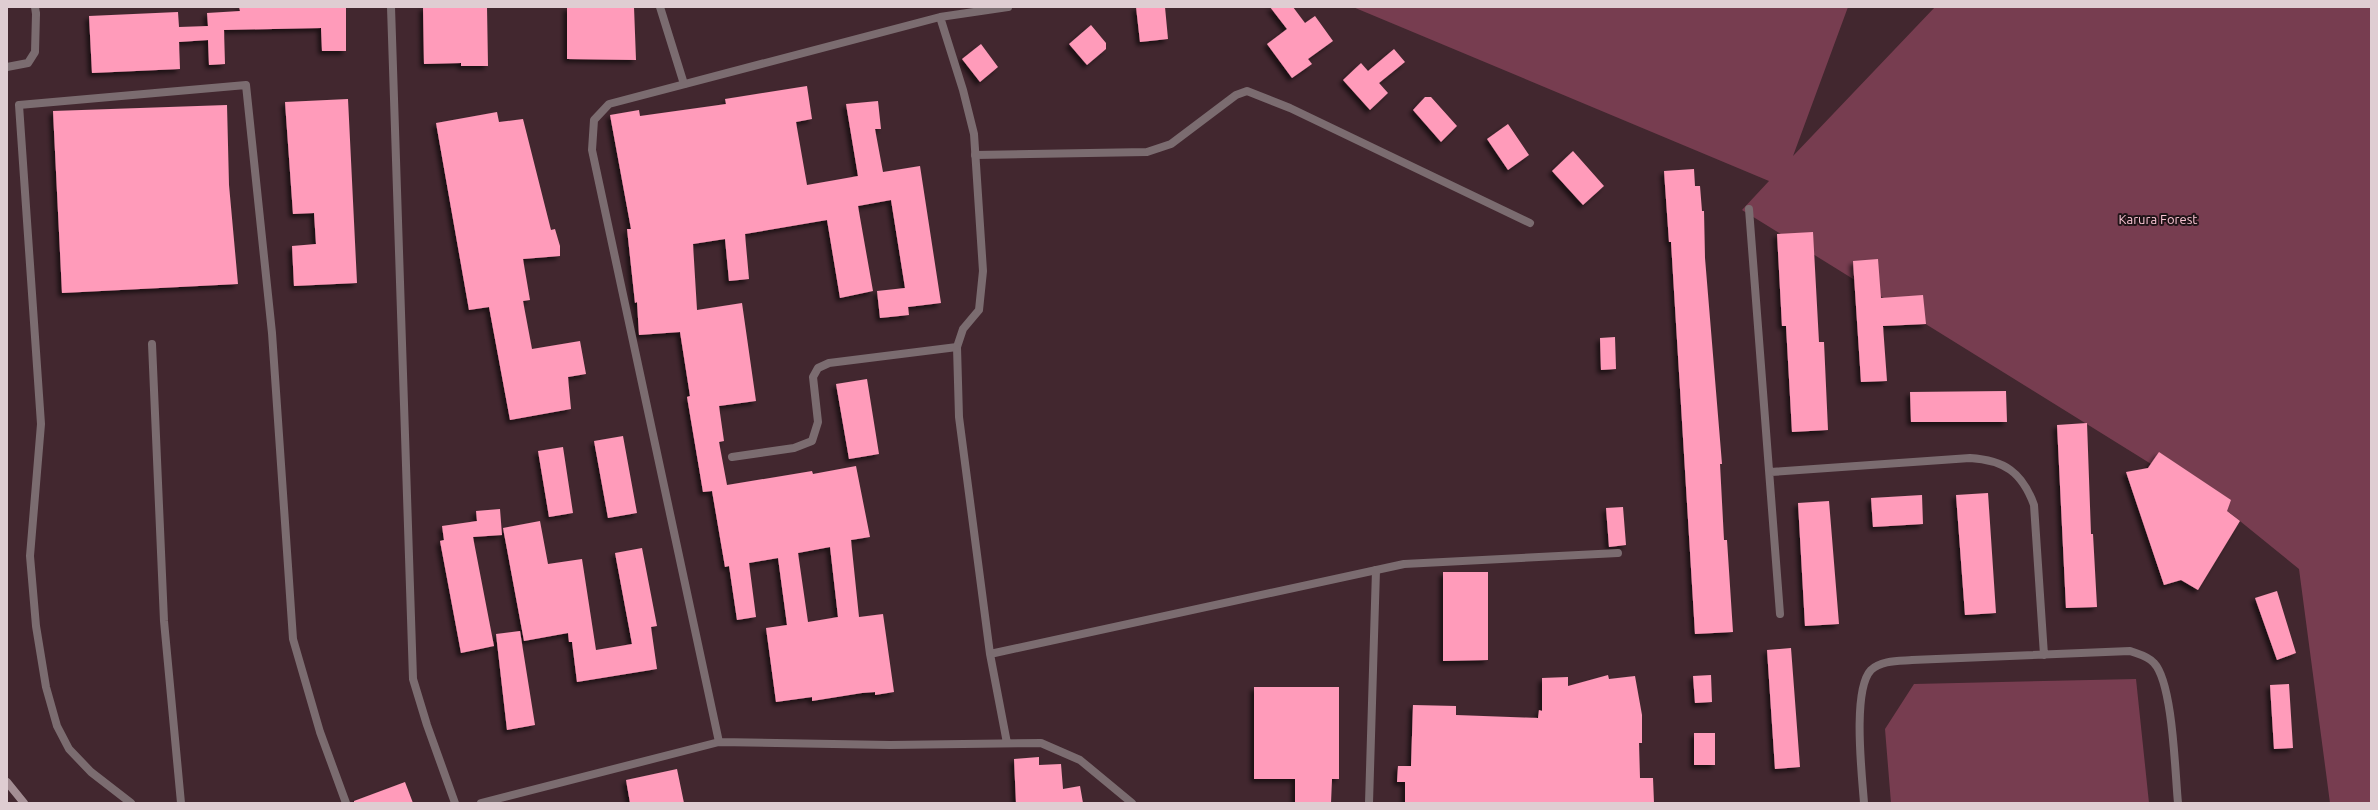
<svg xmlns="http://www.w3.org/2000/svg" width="2378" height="810" viewBox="0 0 2378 810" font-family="Ubuntu,sans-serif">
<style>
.green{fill:#773d50}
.building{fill:#ff9bba;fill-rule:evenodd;filter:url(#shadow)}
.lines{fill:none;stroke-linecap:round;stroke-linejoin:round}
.service{stroke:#7b6c70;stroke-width:8}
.minor{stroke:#7b6c70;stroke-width:8}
.secondary{stroke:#a48e94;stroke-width:8}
.labels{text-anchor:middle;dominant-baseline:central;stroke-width:4;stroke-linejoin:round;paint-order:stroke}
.park-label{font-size:13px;fill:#f8c4d2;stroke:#211418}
</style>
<defs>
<filter id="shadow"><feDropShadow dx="-3.5" dy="3.5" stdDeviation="2" flood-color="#0009"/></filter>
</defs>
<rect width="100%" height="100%" fill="#42272f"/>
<path class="green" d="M 1353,7 L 1848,7 L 1793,156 L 1935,7 L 2371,7 L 2371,803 L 2330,803 L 2299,569 L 2230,513 L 1742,210 L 1769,181 Z
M 2136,679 L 2149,803 L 1891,803 L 1885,729 L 1914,684 Z"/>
<path class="building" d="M 239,7 L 346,7 L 346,51 L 322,51 L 321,28 L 224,30 L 225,64 L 209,65 L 208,40 L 179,42 L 180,69 L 92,73 L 89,16 L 178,12 L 179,27 L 208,26 L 207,13 L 240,11 Z
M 423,7 L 487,7 L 488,66 L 461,66 L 461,63 L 424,64 Z
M 567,7 L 634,7 L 636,60 L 567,59 Z
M 1136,7 L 1165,7 L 1168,39 L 1140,42 Z
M 1270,7 L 1293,7 L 1305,23 L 1315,16 L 1333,41 L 1308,59 L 1312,64 L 1292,78 L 1267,44 L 1287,29 Z
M 1091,25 L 1106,43 L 1106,49 L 1087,65 L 1069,44 Z
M 981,44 L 998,67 L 980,82 L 962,59 Z
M 1394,49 L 1405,62 L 1379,83 L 1388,93 L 1370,110 L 1343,80 L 1361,63 L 1368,71 Z
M 807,86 L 812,119 L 796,122 L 807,185 L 858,176 L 846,104 L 878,101 L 881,129 L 875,129 L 883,172 L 920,166 L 941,303 L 908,307 L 909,315 L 880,318 L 877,291 L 905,288 L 891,200 L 858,206 L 873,291 L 840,298 L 827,220 L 745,234 L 749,279 L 729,281 L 725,239 L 693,244 L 697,310 L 742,303 L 756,401 L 719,406 L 724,441 L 719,442 L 727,485 L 812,471 L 813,474 L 856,466 L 870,537 L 851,540 L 859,617 L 883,614 L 894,692 L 875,695 L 875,692 L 862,693 L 812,701 L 812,697 L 776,702 L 766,628 L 787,625 L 778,558 L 749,563 L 756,617 L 737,620 L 729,566 L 725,567 L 712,491 L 703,492 L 687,397 L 690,396 L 680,332 L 639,335 L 637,302 L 635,303 L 627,229 L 631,229 L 610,115 L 639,110 L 640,116 L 726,104 L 725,99 ZM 830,547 L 838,617 L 808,622 L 798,553 Z
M 1425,97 L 1431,97 L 1457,126 L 1441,142 L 1413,110 Z
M 348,99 L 357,283 L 294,286 L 292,246 L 316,244 L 314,213 L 293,214 L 285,102 Z
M 227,105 L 229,185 L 238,284 L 62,293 L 53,111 Z
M 497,112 L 499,122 L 523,119 L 551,230 L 555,229 L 560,246 L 560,256 L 523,259 L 530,300 L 523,301 L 532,349 L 580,341 L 586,374 L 568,377 L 571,409 L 510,420 L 489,307 L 469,310 L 436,123 Z
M 1508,124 L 1529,155 L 1508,170 L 1487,139 Z
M 1573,151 L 1604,186 L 1583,205 L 1552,171 Z
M 1694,169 L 1695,186 L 1700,186 L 1702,211 L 1704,211 L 1705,258 L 1722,464 L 1720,464 L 1724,540 L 1727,540 L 1733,632 L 1695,634 L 1671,242 L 1669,242 L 1664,171 Z
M 1813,232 L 1819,342 L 1824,342 L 1828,430 L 1792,432 L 1786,326 L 1782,326 L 1777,234 Z
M 1878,259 L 1881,298 L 1923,295 L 1926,324 L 1883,326 L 1887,381 L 1861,382 L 1853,261 Z
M 1615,337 L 1616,369 L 1601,370 L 1600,338 Z
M 867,379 L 879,454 L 849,459 L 836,384 Z
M 2006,391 L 2007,422 L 1911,422 L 1910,392 Z
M 2087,423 L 2091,534 L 2093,534 L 2097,607 L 2066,608 L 2057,425 Z
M 623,436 L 637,513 L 608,518 L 594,441 Z
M 563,447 L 573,513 L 549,517 L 538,451 Z
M 2159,452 L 2231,500 L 2227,511 L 2240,521 L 2198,590 L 2181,580 L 2164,585 L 2126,472 L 2148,468 Z
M 1988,493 L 1996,613 L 1965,615 L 1956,495 Z
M 1922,495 L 1923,524 L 1873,527 L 1871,498 Z
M 1829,501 L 1839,624 L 1805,626 L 1798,503 Z
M 1623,507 L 1626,545 L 1609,547 L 1606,508 Z
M 500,509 L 502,535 L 473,537 L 494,646 L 461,653 L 440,541 L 444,540 L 442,526 L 477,521 L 476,511 Z
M 540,521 L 548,564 L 582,559 L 596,650 L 632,644 L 615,553 L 642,548 L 657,626 L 651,627 L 657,669 L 577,682 L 572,642 L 569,642 L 568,633 L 524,641 L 503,528 Z
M 1443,572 L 1488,572 L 1488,660 L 1443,661 Z
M 2277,591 L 2296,653 L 2277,660 L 2255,598 Z
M 520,631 L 535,725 L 507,730 L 496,634 Z
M 1791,648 L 1800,767 L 1775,769 L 1767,650 Z
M 1608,675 L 1609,679 L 1635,676 L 1642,715 L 1642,743 L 1639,743 L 1640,778 L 1653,778 L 1654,803 L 1405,803 L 1405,782 L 1397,782 L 1398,766 L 1411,766 L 1413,705 L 1456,706 L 1456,715 L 1538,718 L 1539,710 L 1542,711 L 1542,678 L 1568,677 L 1568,686 Z
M 1711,675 L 1712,702 L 1695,703 L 1693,676 Z
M 2289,684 L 2293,748 L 2274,749 L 2270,685 Z
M 1254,687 L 1339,687 L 1339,779 L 1332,779 L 1331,803 L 1295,803 L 1295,779 L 1254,779 Z
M 1694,733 L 1715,733 L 1715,765 L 1694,765 Z
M 1039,757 L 1039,765 L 1061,764 L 1063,789 L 1080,786 L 1083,803 L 1016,803 L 1014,759 Z
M 677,769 L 684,803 L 630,803 L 626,780 Z
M 405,782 L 413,803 L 354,803 L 354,801 Z"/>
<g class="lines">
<path class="service" d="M 660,7 L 684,84
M 7,67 L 28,63 L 35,52 L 36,14
M 975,155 L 1147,152 L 1171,144 L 1236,95 L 1247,91 L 1290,108 L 1530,223
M 152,344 L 164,621 L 181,803
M 732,457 L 794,448 L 812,441 L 818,422 L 813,377 L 818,368 L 829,363 L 957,347
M 131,803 L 91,772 L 69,749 L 57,726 L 46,687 L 36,626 L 30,556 L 41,424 L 19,105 L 246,85 L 272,333 L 293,639 L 320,732 L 346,803
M 1369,803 L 1376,570"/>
<path class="minor" d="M 35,7 L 36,14
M 391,7 L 413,679 L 427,725 L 455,803
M 940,17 L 963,90 L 974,134 L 983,271 L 979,310 L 963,329 L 957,347 L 959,417 L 990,654 L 1007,743
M 1749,209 L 1780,614
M 1771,472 L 1970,458 C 2004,460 2022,472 2034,505 L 2044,655
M 990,654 L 1404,564 L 1618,553
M 719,742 L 592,150 L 594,120 L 609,104 L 940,17 L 1008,7
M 481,803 L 719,742 L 890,745 L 1041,743 L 1080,760 L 1132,803
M 1864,803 C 1862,775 1852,690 1871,670 C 1881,660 1900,661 1912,660 L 2130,651 C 2138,654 2148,656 2154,663 C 2173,683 2175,773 2178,803"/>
<path class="secondary" d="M 7,782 L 24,803"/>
</g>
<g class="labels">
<g class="park-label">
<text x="2158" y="219">Karura Forest</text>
</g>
</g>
<rect width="2378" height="810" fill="none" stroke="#dfcdd2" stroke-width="16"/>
</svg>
